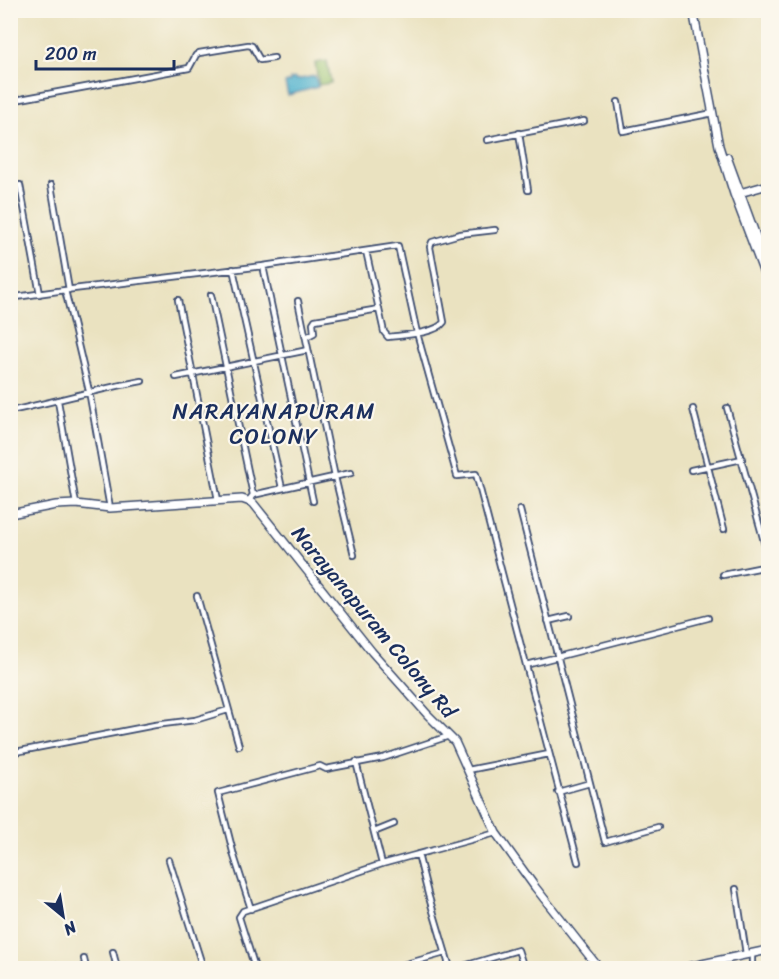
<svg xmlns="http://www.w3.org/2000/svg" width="779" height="979" viewBox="0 0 779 979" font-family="Sriracha,sans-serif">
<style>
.green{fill:#9ac36f;stroke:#5a7966;stroke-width:1.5}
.water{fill:#4eb1cd;stroke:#347096;stroke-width:1.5}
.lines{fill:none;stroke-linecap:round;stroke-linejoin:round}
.street-casing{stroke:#3a4a6d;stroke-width:8}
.secondary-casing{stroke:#3a4a6d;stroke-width:10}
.street{stroke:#fff;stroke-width:4.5}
.secondary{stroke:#fff;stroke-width:7}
.labels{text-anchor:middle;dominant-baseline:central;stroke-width:4.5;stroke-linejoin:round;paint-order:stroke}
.street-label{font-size:21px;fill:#1b2f5e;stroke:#fbf7ec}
.neighbourhood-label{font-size:22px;letter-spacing:1.5px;fill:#1b2f5e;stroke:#fbf7ec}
</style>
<rect width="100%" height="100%" fill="#fbf7ec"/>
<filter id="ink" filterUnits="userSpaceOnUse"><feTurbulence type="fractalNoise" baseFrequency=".0167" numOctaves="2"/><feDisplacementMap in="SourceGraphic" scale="12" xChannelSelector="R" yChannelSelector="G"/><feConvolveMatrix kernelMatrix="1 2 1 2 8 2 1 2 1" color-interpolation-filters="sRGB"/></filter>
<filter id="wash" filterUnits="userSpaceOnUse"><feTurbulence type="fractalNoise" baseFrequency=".008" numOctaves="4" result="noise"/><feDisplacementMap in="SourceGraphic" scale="24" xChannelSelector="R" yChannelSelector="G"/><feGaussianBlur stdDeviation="1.35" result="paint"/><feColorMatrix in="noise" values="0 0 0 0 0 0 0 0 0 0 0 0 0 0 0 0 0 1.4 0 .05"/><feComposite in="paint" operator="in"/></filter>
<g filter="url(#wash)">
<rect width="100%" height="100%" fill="#eae2c0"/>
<path class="green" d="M 327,61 L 331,83 L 319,85 L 315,63 Z"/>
<path class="water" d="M 315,76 L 318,87 L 288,95 L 285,83 L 291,81 L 290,79 L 295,78 L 296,80 Z"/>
</g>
<g filter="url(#ink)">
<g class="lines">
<defs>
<path id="street" d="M 10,101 L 189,68 L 196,55 L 199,53 L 248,45 L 252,46 L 260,60 L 274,58
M 618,102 L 623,131 L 713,113
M 519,133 L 528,190
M 487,140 L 584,121
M 20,185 L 40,294
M 51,185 L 69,290
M 366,251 L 384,332 L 388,337 C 402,335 436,334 444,322 L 430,247 L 432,242 L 460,234 L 495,230
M 263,266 L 313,501
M 233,269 L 282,488
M 10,294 L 16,297 L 65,290
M 211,295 L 253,495
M 178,300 L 218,500
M 298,301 L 335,477 L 354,555
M 306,337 L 314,333 L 313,323 L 315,320 L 379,309
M 176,377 L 308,350
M 58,401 L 76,504
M 727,408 L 768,556
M 693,409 L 724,529
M 10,411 C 55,402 97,389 142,381
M 691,470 L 742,459
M 10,498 L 12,506
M 249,500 L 253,495 L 351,473
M 110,508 L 89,391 L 65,290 L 263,266 L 398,246 L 417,333 L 457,476 L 476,474 L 526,665 L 708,618
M 520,510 L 590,783 L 558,792
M 723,575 L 768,566
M 197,596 L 239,746
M 548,621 L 569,616
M 526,665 L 578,862
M 10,753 L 155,725 L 195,720 L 228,710
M 356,762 L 382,864
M 468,770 L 549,754
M 590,783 L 605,842 L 658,827
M 768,811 L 767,812 L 768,821
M 374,832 L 394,824
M 418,854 L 428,894 L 450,968
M 169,860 L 203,968
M 736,889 L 746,954
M 251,909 L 234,856 L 218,793 L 320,766 L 326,769 L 383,758 L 449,736
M 113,952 L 117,968
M 84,959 L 86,968
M 54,965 L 55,968
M 255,968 L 239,917 L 243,911 L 382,864 L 496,833
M 392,968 L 445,953
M 457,968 L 518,950 L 524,968
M 752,968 L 752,954"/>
<path id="secondary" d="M 693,10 L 719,146 L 734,194 L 768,284
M 727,157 L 768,269
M 736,194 L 768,185
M 10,514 L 56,505 L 76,504 L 110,508 L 242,499 L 253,503 L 372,652 L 427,714 L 455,742 L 496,833 L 535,887 L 599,968
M 683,968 L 768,950"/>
</defs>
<use href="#street" class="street-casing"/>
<use href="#secondary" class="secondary-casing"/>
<use href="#street" class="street"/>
<use href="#secondary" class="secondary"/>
</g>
</g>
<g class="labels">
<g class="street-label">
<text transform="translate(374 622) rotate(50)">Narayanapuram Colony Rd</text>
</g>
<g class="neighbourhood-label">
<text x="274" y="411">NARAYANAPURAM<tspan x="274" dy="25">COLONY</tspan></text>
</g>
</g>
<rect width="779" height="979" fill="none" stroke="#fbf7ec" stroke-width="36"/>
<g transform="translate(63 916) rotate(150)" stroke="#fbf7ec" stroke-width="4.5" paint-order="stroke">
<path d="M0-4.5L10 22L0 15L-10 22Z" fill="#1b2f5e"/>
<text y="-9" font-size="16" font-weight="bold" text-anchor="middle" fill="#1b2f5e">N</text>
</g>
<path d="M36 60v9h138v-9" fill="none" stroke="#1b2f5e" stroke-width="3"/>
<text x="45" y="60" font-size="18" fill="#1b2f5e" stroke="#fbf7ec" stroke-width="4.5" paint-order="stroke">200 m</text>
</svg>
